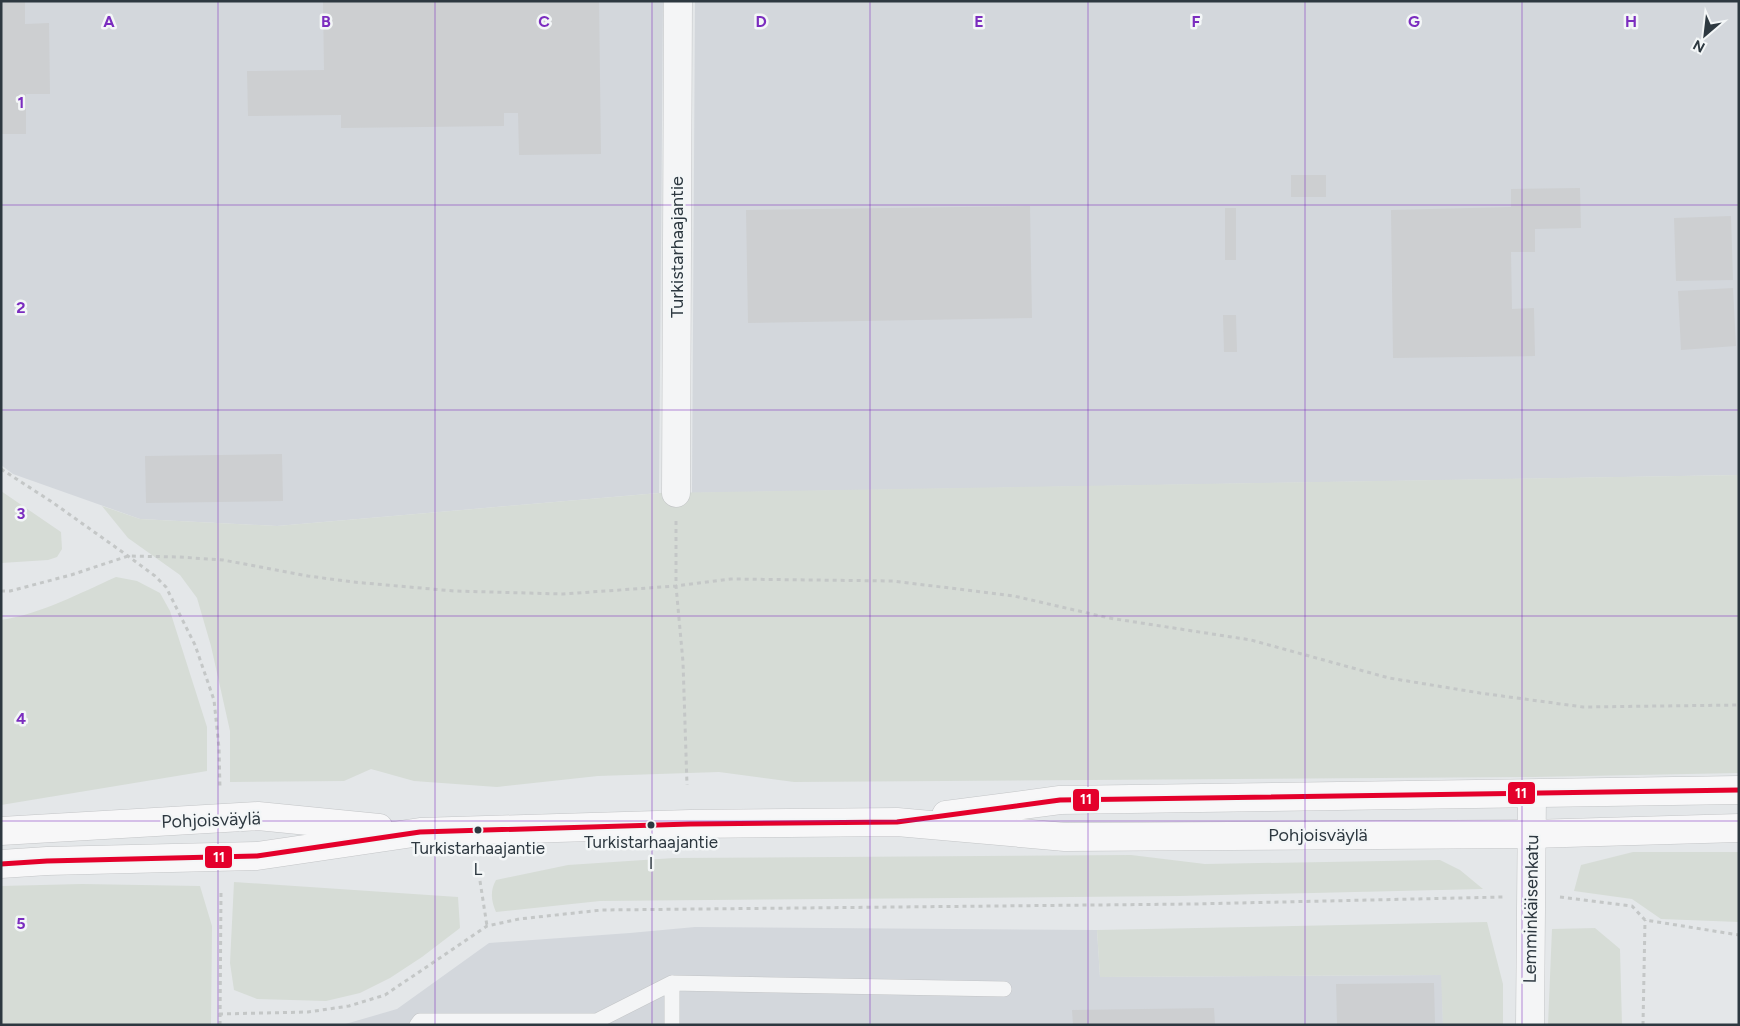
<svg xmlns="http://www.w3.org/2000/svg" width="1740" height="1026" viewBox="0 0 1740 1026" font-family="Figtree,sans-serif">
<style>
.built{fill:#d3d7dc}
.green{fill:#d6dcd6}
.building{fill:#cdcfd1}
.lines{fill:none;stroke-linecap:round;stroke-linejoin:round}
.service-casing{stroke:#c3c5c7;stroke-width:16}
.minor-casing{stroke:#c3c5c7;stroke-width:29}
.secondary-casing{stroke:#c3c5c7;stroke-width:29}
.path{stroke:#c4c7c7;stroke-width:3;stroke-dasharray:4 4;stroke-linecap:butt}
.service{stroke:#f4f5f6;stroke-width:15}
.minor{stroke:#f4f5f6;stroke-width:28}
.secondary{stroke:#f7f7f8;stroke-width:28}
.bus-1-casing{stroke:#f3f6f7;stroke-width:9}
.bus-1{stroke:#e4002b;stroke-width:5}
.grid{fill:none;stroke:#7b2cbf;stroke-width:1;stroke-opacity:0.55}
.bus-dot{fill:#2d3840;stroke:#f3f6f7;stroke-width:2}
.labels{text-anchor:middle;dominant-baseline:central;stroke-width:5;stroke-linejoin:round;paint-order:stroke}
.bus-label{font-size:17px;fill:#2d3840;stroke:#f3f6f7}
.street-label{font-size:18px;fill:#2d3840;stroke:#f3f6f7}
.grid-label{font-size:16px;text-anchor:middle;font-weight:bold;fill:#7b2cbf;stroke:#f3f6f7;stroke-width:5;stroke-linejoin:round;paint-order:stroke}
.line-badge{stroke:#f3f6f7;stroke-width:2}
.badge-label{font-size:14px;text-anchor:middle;font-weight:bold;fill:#fff}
</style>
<rect width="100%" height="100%" fill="#e4e7e9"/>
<path class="built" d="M 1,1 L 663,1 L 659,493 L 277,526 L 140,519 L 13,474 L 1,465 Z
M 695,1 L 1739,1 L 1739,475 L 692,493 Z
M 695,927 L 1097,930 L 1100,977 L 1442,975 L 1443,1025 L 342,1025 L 397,1009 L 489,943 L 630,933 Z"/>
<path class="green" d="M 1739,475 L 1739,773 L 1533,777 L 794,782 L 719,772 L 598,776 L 497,787 L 414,781 L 371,769 L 344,781 L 230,782 L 230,731 L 211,646 L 197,598 L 180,575 L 128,538 L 102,506 L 140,519 L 277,526 L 659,493 Z
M 1,491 L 61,532 L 62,549 L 57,557 L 48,560 L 1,563 Z
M 116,577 L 137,581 L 160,593 L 170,611 L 207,727 L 207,771 L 1,805 L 1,620 C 41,614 80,593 116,577 Z
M 1633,852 L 1739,852 L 1739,922 L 1661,919 L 1632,899 L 1574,891 L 1581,865 Z
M 1131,855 L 1205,864 L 1440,860 L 1460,870 L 1483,889 L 1180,896 L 600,901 L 496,912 C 491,900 490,891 496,880 L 568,865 L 674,858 Z
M 234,882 L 458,897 L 460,928 L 422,957 L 390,978 L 360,993 L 326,1001 L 257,999 L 234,990 L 230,963 Z
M 82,884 L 200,886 L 212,926 L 211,1025 L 1,1025 L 1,886 Z
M 1487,922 L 1503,984 L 1503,1025 L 1443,1025 L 1441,975 L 1100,977 L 1097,930 Z
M 1595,928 L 1620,949 L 1622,1025 L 1548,1025 L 1552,929 Z"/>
<path class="building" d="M 1,1 L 25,1 L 25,24 L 49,23 L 50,94 L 26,94 L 26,134 L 1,134 Z
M 358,1 L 599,1 L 601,154 L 519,155 L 518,113 L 504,113 L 504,126 L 341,128 L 341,115 L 248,116 L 247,71 L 324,70 L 323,2 Z
M 1291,175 L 1326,175 L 1326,197 L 1291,197 Z
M 1580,188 L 1581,228 L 1535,229 L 1535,252 L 1511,252 L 1512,309 L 1534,308 L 1535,356 L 1393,358 L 1391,210 L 1511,207 L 1511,189 Z
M 1030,206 L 1032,318 L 748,323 L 746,210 Z
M 1225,208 L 1236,208 L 1236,260 L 1225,260 Z
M 1731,216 L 1733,280 L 1676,281 L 1674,218 Z
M 1733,288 L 1736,346 L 1681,350 L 1678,291 Z
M 1223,315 L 1236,315 L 1237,352 L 1224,352 Z
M 282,454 L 283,501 L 146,503 L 145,456 Z
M 1434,983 L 1435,1023 L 1337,1024 L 1336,984 Z
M 1214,1008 L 1215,1025 L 1073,1025 L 1072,1010 Z"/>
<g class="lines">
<defs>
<path id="service" d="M 417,1025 L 420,1021 L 597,1021 L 672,983
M 672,1025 L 672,983 L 1004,989"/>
<path id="minor" d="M 676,493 L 678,1
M 1530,1025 L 1532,794"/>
<path id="secondary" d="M 946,815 L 1060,800 L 1739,790
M 1,831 L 258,816 L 379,828
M 1,864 L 47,861 L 257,856 L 420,832 L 690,824 L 897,822 L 1065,837 L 1531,834 L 1739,828"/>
</defs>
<use href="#service" class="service-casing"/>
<use href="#minor" class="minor-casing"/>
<use href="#secondary" class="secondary-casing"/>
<path class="path" d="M 1,469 L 52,502 L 128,556 L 155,576 L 166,587 L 195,645 L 214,700 L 219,748 L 220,789
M 676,521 L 676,586 L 683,662 L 687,785
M 1,591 L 10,591 L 71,575 L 128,556 L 179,557 L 223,560 L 308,576 L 353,582 L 454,591 L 563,594 L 676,586 L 731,579 L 893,581 L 1014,596 L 1109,618 L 1251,640 L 1389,678 L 1480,693 L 1583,707 L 1739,705
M 480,881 L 487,926
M 1560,897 L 1632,906 L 1645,920 L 1739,935
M 219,1014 L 308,1012 L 349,1006 L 385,995 L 487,926 L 519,919 L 602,910 L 1193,904 L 1503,897
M 220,1025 L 221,890
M 1643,1025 L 1645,920"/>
<use href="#service" class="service"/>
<use href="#minor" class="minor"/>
<use href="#secondary" class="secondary"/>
<defs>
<path id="bus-1" d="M 1,864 L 47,861 L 257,856 L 420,832 L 690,824 L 897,822 L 1060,800 L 1739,790"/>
</defs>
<use href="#bus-1" class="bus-1-casing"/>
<use href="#bus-1" class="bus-1"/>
</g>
<path class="grid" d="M 218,1 L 218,1025M 435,1 L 435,1025M 652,1 L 652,1025M 870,1 L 870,1025M 1088,1 L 1088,1025M 1305,1 L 1305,1025M 1522,1 L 1522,1025M 1,205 L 1739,205M 1,410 L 1739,410M 1,616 L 1739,616M 1,821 L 1739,821"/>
<g class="bus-dot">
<circle cx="651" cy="825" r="4.5"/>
<circle cx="478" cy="830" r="4.5"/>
</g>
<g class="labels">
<g class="bus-label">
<text x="651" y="842">Turkistarhaajantie<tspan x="651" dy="21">I</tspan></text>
<text x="478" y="848">Turkistarhaajantie<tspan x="478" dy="21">L</tspan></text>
</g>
<g class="street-label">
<text transform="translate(677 247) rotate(-90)">Turkistarhaajantie</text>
<text transform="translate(211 820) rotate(-2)">Pohjoisväylä</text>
<text x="1318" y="835">Pohjoisväylä</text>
<text transform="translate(1531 909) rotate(-89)">Lemminkäisenkatu</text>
</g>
</g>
<g class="grid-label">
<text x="109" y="27">A</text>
<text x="326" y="27">B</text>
<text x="544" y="27">C</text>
<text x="761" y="27">D</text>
<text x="979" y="27">E</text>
<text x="1196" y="27">F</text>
<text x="1414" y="27">G</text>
<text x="1631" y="27">H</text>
<text x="21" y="108">1</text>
<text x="21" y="313">2</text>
<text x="21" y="519">3</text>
<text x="21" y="724">4</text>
<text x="21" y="929">5</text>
</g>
<g class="line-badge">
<rect x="1507" y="781" width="29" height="24" rx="5" fill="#e4002b"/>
<rect x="1072" y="788" width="28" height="24" rx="5" fill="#e4002b"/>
<rect x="204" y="845" width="29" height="24" rx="5" fill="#e4002b"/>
</g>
<g class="badge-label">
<text x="1521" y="798">11</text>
<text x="1086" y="804">11</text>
<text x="219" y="862">11</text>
</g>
<rect width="1740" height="1026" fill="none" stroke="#2d3840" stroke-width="5"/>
<g transform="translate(1705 35) rotate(208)" stroke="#f3f6f7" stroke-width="4" paint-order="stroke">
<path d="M0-4L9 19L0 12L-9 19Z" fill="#2d3840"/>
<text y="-8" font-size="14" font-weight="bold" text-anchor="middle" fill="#2d3840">N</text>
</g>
</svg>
